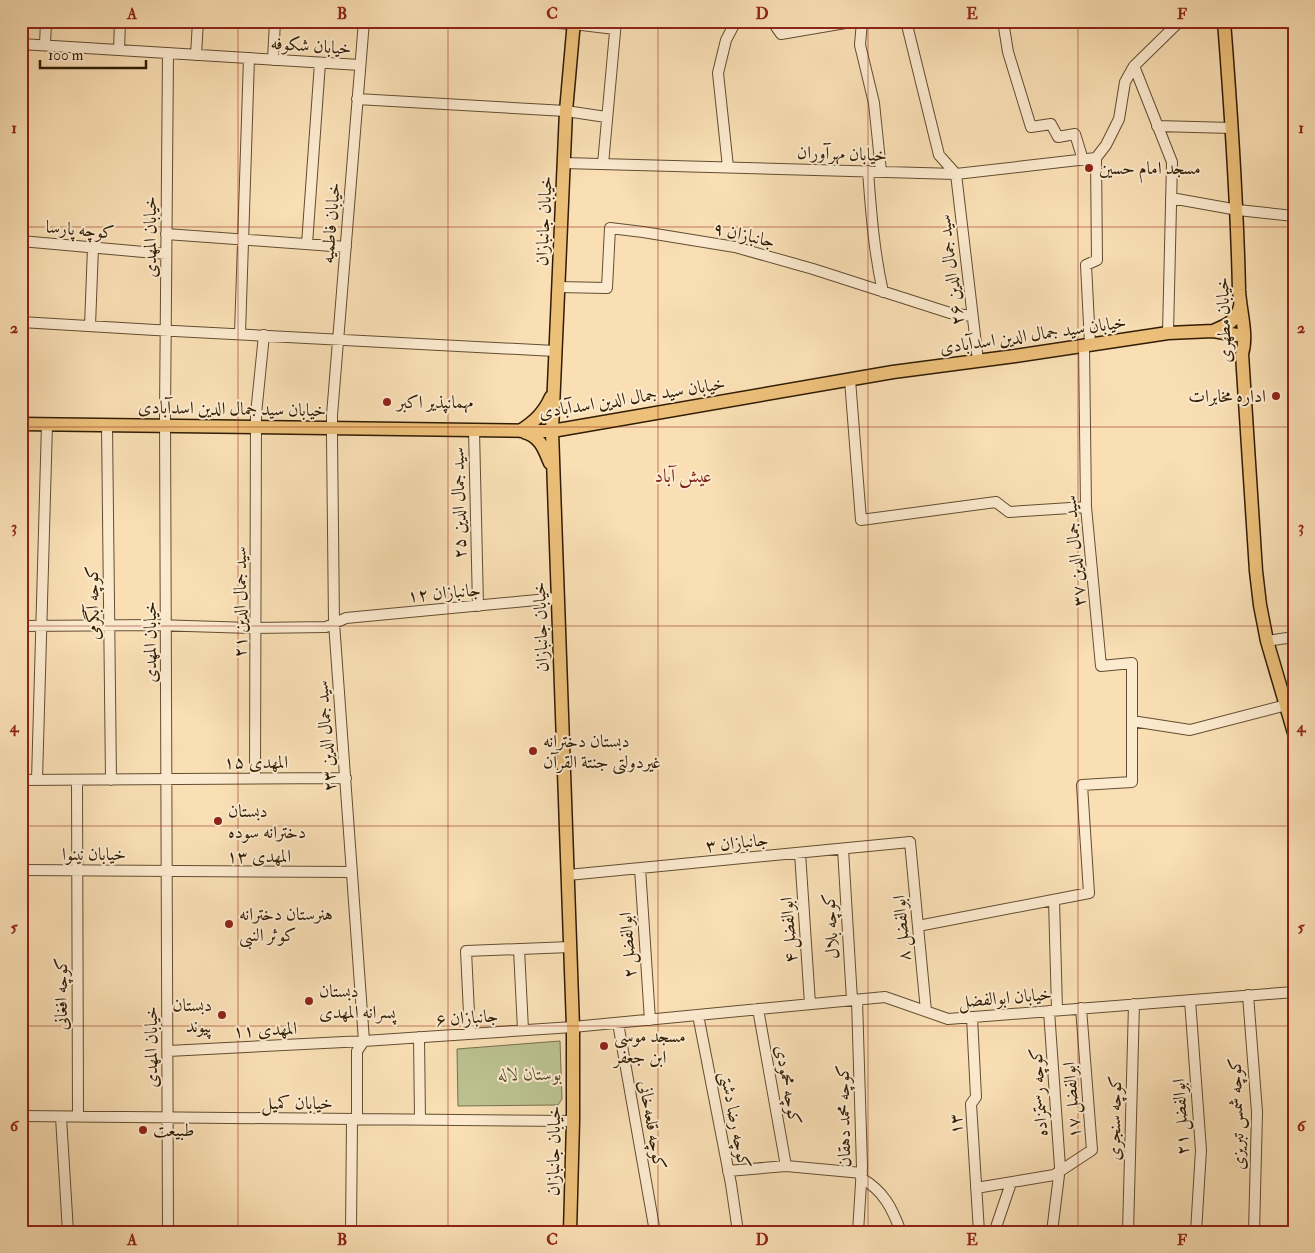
<svg xmlns="http://www.w3.org/2000/svg" width="1315" height="1253" viewBox="0 0 1315 1253" font-family="'IM FELL Double Pica',Amiri,serif">
<style>
.green{fill:#bbc290;stroke:#76704a}
.lines{fill:none;stroke-linecap:round;stroke-linejoin:round}
.minor-casing{stroke:#624e30;stroke-width:12}
.major-casing{stroke:#301d04;stroke-width:15}
.minor{stroke:#fceacf;stroke-width:10}
.major{stroke:#edc07a;stroke-width:12}
.grid{fill:none;stroke:#8f2418;stroke-width:1;stroke-opacity:0.55}
.poi-dot{fill:#8f2418;stroke:#fceacf;stroke-width:2}
.labels{text-anchor:middle;dominant-baseline:central;stroke-width:4;stroke-linejoin:round;paint-order:stroke}
.street-label{font-size:18px;fill:#301d04;stroke:#fceacf}
.poi-label{font-size:18px;fill:#301d04;stroke:#fceacf;text-anchor:start}
.park-label{font-size:18px;font-style:italic;fill:#5a4f2e;stroke:#fceacf}
.neighbourhood-label{font-size:19px;fill:#7a1f14;stroke:#fceacf}
.neatline{fill:none;stroke:#8f2418;stroke-width:2}
.grid-label{font-size:16px;text-anchor:middle;font-weight:bold;fill:#8f2418}
</style>
<rect width="100%" height="100%" fill="#fadfb5"/>
<filter id="stains"><feTurbulence type="fractalNoise" baseFrequency=".004" numOctaves="4"/><feColorMatrix values="0 0 0 0 .2 0 0 0 0 .09 0 0 0 0 .02 0 0 0 .5 -.17"/></filter>
<radialGradient id="worn" r=".72"><stop offset=".6" stop-color="#630" stop-opacity="0"/><stop offset="1" stop-color="#630" stop-opacity=".3"/></radialGradient>
<path class="green" d="M 560,1041 L 562,1099 L 558,1105 L 458,1106 L 457,1049 Z"/>
<g class="lines">
<defs>
<path id="minor" d="M 526,21 L 573,24 L 615,29
M 772,21 L 781,34 L 857,21
M 862,21 L 860,45 L 874,103 L 881,171
M 906,21 L 939,155 L 956,174
M 1003,21 L 1008,52 L 1031,127 L 1051,124 L 1058,137 L 1075,134 L 1083,160
M 21,44 L 360,65
M 45,45 L 46,21
M 119,50 L 120,21
M 168,53 L 165,416 L 168,1232
M 196,55 L 198,21
M 273,60 L 275,21
M 21,66 L 24,44
M 1134,66 L 1172,162 L 1168,333
M 357,99 L 566,111 L 606,117
M 1157,126 L 1232,128
M 1096,158 L 1106,145 L 1119,119 L 1125,82 L 1134,66 L 1180,21
M 564,163 L 956,174 L 1096,158
M 603,164 L 616,21
M 728,167 L 718,73 L 726,40 L 736,21
M 868,171 C 871,212 874,252 883,292
M 956,174 L 978,361
M 1171,198 L 1238,210 L 1294,216
M 166,234 L 346,247
M 21,241 L 166,254
M 307,244 L 320,63
M 558,287 L 607,288 L 610,228 L 643,232 L 735,247 L 813,269 L 950,313 L 972,316
M 21,322 L 155,330 L 555,351
M 90,326 L 93,247
M 240,334 L 249,58
M 1090,344 L 1086,265 L 1097,260 L 1096,158
M 850,380 L 861,520 L 996,502 L 1009,512 L 1086,507
M 107,425 L 111,780
M 474,430 L 478,606
M 21,626 L 156,625 L 251,628 L 326,627 L 346,618 L 558,598
M 1267,641 L 1294,637
M 1132,721 L 1190,730 L 1294,703
M 255,778 L 256,414 L 264,335
M 21,780 L 346,778
M 37,780 L 47,424
M 77,780 L 78,1117
M 843,849 L 852,1000
M 800,853 L 810,1004
M 640,868 L 650,1020
M 21,870 L 352,872
M 568,875 L 910,842 L 926,1011
M 1054,900 L 1057,1010
M 918,926 L 1089,893 L 1082,785 L 1132,782 L 1132,663 L 1101,666 L 1086,507 L 1084,345
M 519,949 L 523,1030
M 1248,995 L 1257,1112 L 1254,1232
M 857,1000 L 862,1167 L 858,1232
M 1190,1000 L 1201,1150 L 1196,1232
M 758,1009 L 786,1166
M 1049,1011 L 1060,1167 L 1052,1232
M 698,1015 L 731,1184 L 738,1232
M 972,1017 L 976,1097 L 971,1104 L 979,1232
M 618,1023 L 655,1232
M 470,1034 L 466,951 L 570,947
M 419,1037 L 420,1120
M 364,1041 L 334,623 L 332,437 L 332,415 L 364,21
M 168,1051 L 364,1041 L 573,1027 L 885,997 L 948,1019 L 1294,992
M 21,1116 L 573,1121
M 61,1117 L 68,1232
M 357,1119 L 357,1051 L 364,1041
M 728,1171 L 786,1166 L 862,1173
M 861,1178 C 884,1191 892,1208 901,1232
M 976,1188 L 1054,1175 L 1092,1150 L 1081,1008
M 351,1232 L 352,1119
M 982,1232 L 995,1230 L 1011,1183
M 1128,1232 L 1134,1004"/>
<path id="major" d="M 1224,21 C 1231,111 1237,200 1239,290 C 1240,311 1248,335 1242,354 L 1256,571 L 1260,605 L 1267,641 L 1294,733
M 1213,331 C 1226,326 1237,321 1240,306
M 21,424 L 552,431 L 893,372 L 1015,356 L 1168,333 L 1213,331 L 1243,336
M 520,431 C 534,422 544,413 551,397
M 524,432 C 541,437 544,449 550,463
M 570,1232 L 573,1121 L 573,1027 L 552,431 L 566,111 L 574,21"/>
</defs>
<use href="#minor" class="minor-casing"/>
<use href="#major" class="major-casing"/>
<use href="#minor" class="minor"/>
<use href="#major" class="major"/>
</g>
<path class="grid" d="M 238,21 L 238,1232M 448,21 L 448,1232M 658,21 L 658,1232M 868,21 L 868,1232M 1078,21 L 1078,1232M 21,227 L 1294,227M 21,427 L 1294,427M 21,626 L 1294,626M 21,826 L 1294,826M 21,1026 L 1294,1026"/>
<g class="poi-dot">
<circle cx="1089" cy="168" r="5"/>
<circle cx="1276" cy="396" r="5"/>
<circle cx="387" cy="402" r="5"/>
<circle cx="533" cy="751" r="5"/>
<circle cx="218" cy="821" r="5"/>
<circle cx="229" cy="924" r="5"/>
<circle cx="309" cy="1001" r="5"/>
<circle cx="222" cy="1015" r="5"/>
<circle cx="604" cy="1046" r="5"/>
<circle cx="143" cy="1130" r="5"/>
</g>
<g class="labels">
<g class="street-label">
<text transform="translate(311 46) rotate(4)">خیابان شکوفه</text>
<text transform="translate(842 154) rotate(2)">خیابان مهرآوران</text>
<text transform="translate(544 221) rotate(-87)">خیابان جانبازان</text>
<text transform="translate(331 223) rotate(-85)">خیابان فاطمیه</text>
<text transform="translate(80 230) rotate(5)">کوچه پارسا</text>
<text transform="translate(744 235) rotate(13)">جانبازان ۹</text>
<text transform="translate(150 237) rotate(-90)">خیابان المهدی</text>
<text transform="translate(951 270) rotate(-97)">سید جمال الدین ۲۶</text>
<text transform="translate(1224 320) rotate(-92)">خیابان مطهری</text>
<text transform="translate(1033 335) rotate(-8)">خیابان سید جمال الدین اسدآبادی</text>
<text transform="translate(632 398) rotate(-9)">خیابان سید جمال الدین اسدآبادی</text>
<text transform="translate(232 409) rotate(1)">خیابان سید جمال الدین اسدآبادی</text>
<text transform="translate(459 503) rotate(-91)">سید جمال الدین ۲۵</text>
<text transform="translate(1075 551) rotate(-95)">سید جمال الدین ۳۷</text>
<text transform="translate(444 593) rotate(-5)">جانبازان ۱۲</text>
<text transform="translate(240 602) rotate(-90)">سید جمال الدین ۲۱</text>
<text transform="translate(93 603) rotate(-91)">کوچه آبگرمی</text>
<text transform="translate(541 627) rotate(-92)">خیابان جانبازان</text>
<text transform="translate(150 642) rotate(-90)">خیابان المهدی</text>
<text transform="translate(326 736) rotate(-94)">سید جمال الدین ۲۳</text>
<text x="256" y="762">المهدی ۱۵</text>
<text transform="translate(737 843) rotate(-6)">جانبازان ۳</text>
<text x="94" y="854">خیابان نینوا</text>
<text x="259" y="856">المهدی ۱۳</text>
<text transform="translate(831 926) rotate(-94)">کوچه بلال</text>
<text transform="translate(902 928) rotate(-95)">ابوالفضل ۸</text>
<text transform="translate(789 930) rotate(-94)">ابوالفضل ۴</text>
<text transform="translate(628 945) rotate(-94)">ابوالفضل ۲</text>
<text transform="translate(61 994) rotate(-90)">کوچه افغانی</text>
<text transform="translate(1005 998) rotate(-5)">خیابان ابوالفضل</text>
<text transform="translate(467 1018) rotate(-4)">جانبازان ۶</text>
<text transform="translate(265 1030) rotate(-3)">المهدی ۱۱</text>
<text transform="translate(151 1047) rotate(-90)">خیابان المهدی</text>
<text transform="translate(788 1085) rotate(80)">کوچه محمودی</text>
<text transform="translate(1039 1092) rotate(-94)">کوچه رستمزاده</text>
<text transform="translate(1072 1100) rotate(-94)">ابوالفضل ۱۷</text>
<text x="297" y="1103">خیابان کمیل</text>
<text transform="translate(1237 1114) rotate(-92)">کوچه شمس تبریزی</text>
<text transform="translate(844 1116) rotate(-91)">کوچه محمد دهقان</text>
<text transform="translate(1181 1117) rotate(-93)">ابوالفضل ۲۱</text>
<text transform="translate(1115 1118) rotate(-89)">کوچه سنجری</text>
<text transform="translate(735 1120) rotate(79)">کوچه رضا دشتی</text>
<text transform="translate(956 1124) rotate(-93)">۱۳</text>
<text transform="translate(652 1125) rotate(80)">کوچه قلعه‌خانی</text>
<text transform="translate(554 1151) rotate(-89)">خیابان جانبازان</text>
</g>
<g class="poi-label">
<text x="1099" y="168">مسجد امام حسین</text>
<text x="1266" y="396" text-anchor="end">اداره مخابرات</text>
<text x="397" y="402">مهمانپذیر اکبر</text>
<text x="543" y="741">دبستان دخترانه<tspan x="543" dy="21">غیردولتی جنتة القرآن</tspan></text>
<text x="228" y="811">دبستان<tspan x="228" dy="21">دخترانه سوده</tspan></text>
<text x="239" y="914">هنرستان دخترانه<tspan x="239" dy="21">کوثر النبی</tspan></text>
<text x="319" y="991">دبستان<tspan x="319" dy="21">پسرانه المهدی</tspan></text>
<text x="212" y="1005" text-anchor="end">دبستان<tspan x="212" dy="21">پیوند</tspan></text>
<text x="614" y="1036">مسجد موسی<tspan x="614" dy="21">ابن جعفر</tspan></text>
<text x="153" y="1130">طبیعت</text>
</g>
<g class="park-label">
<text x="530" y="1074">بوستان لاله</text>
</g>
<g class="neighbourhood-label">
<text x="683" y="476">عیش آباد</text>
</g>
</g>
<rect width="1315" height="1253" fill="none" stroke="#fadfb5" stroke-width="55"/>
<path d="M40 60v8h106v-8" fill="none" stroke="#301d04" stroke-width="2.5"/>
<text x="48" y="60" font-size="15" fill="#301d04" stroke="#fceacf" stroke-width="4" paint-order="stroke">100 m</text>
<rect x="28" y="28" width="1260" height="1198" class="neatline"/>
<g class="grid-label">
<text x="132" y="19">A</text>
<text x="342" y="19">B</text>
<text x="552" y="19">C</text>
<text x="762" y="19">D</text>
<text x="972" y="19">E</text>
<text x="1182" y="19">F</text>
<text x="14" y="133">1</text>
<text x="1301" y="133">1</text>
<text x="14" y="333">2</text>
<text x="1301" y="333">2</text>
<text x="14" y="532">3</text>
<text x="1301" y="532">3</text>
<text x="14" y="732">4</text>
<text x="1301" y="732">4</text>
<text x="14" y="932">5</text>
<text x="1301" y="932">5</text>
<text x="14" y="1131">6</text>
<text x="1301" y="1131">6</text>
<text x="132" y="1245">A</text>
<text x="342" y="1245">B</text>
<text x="552" y="1245">C</text>
<text x="762" y="1245">D</text>
<text x="972" y="1245">E</text>
<text x="1182" y="1245">F</text>
</g>
<rect width="100%" height="100%" filter="url(#stains)"/>
<rect width="100%" height="100%" fill="url(#worn)"/>
</svg>
